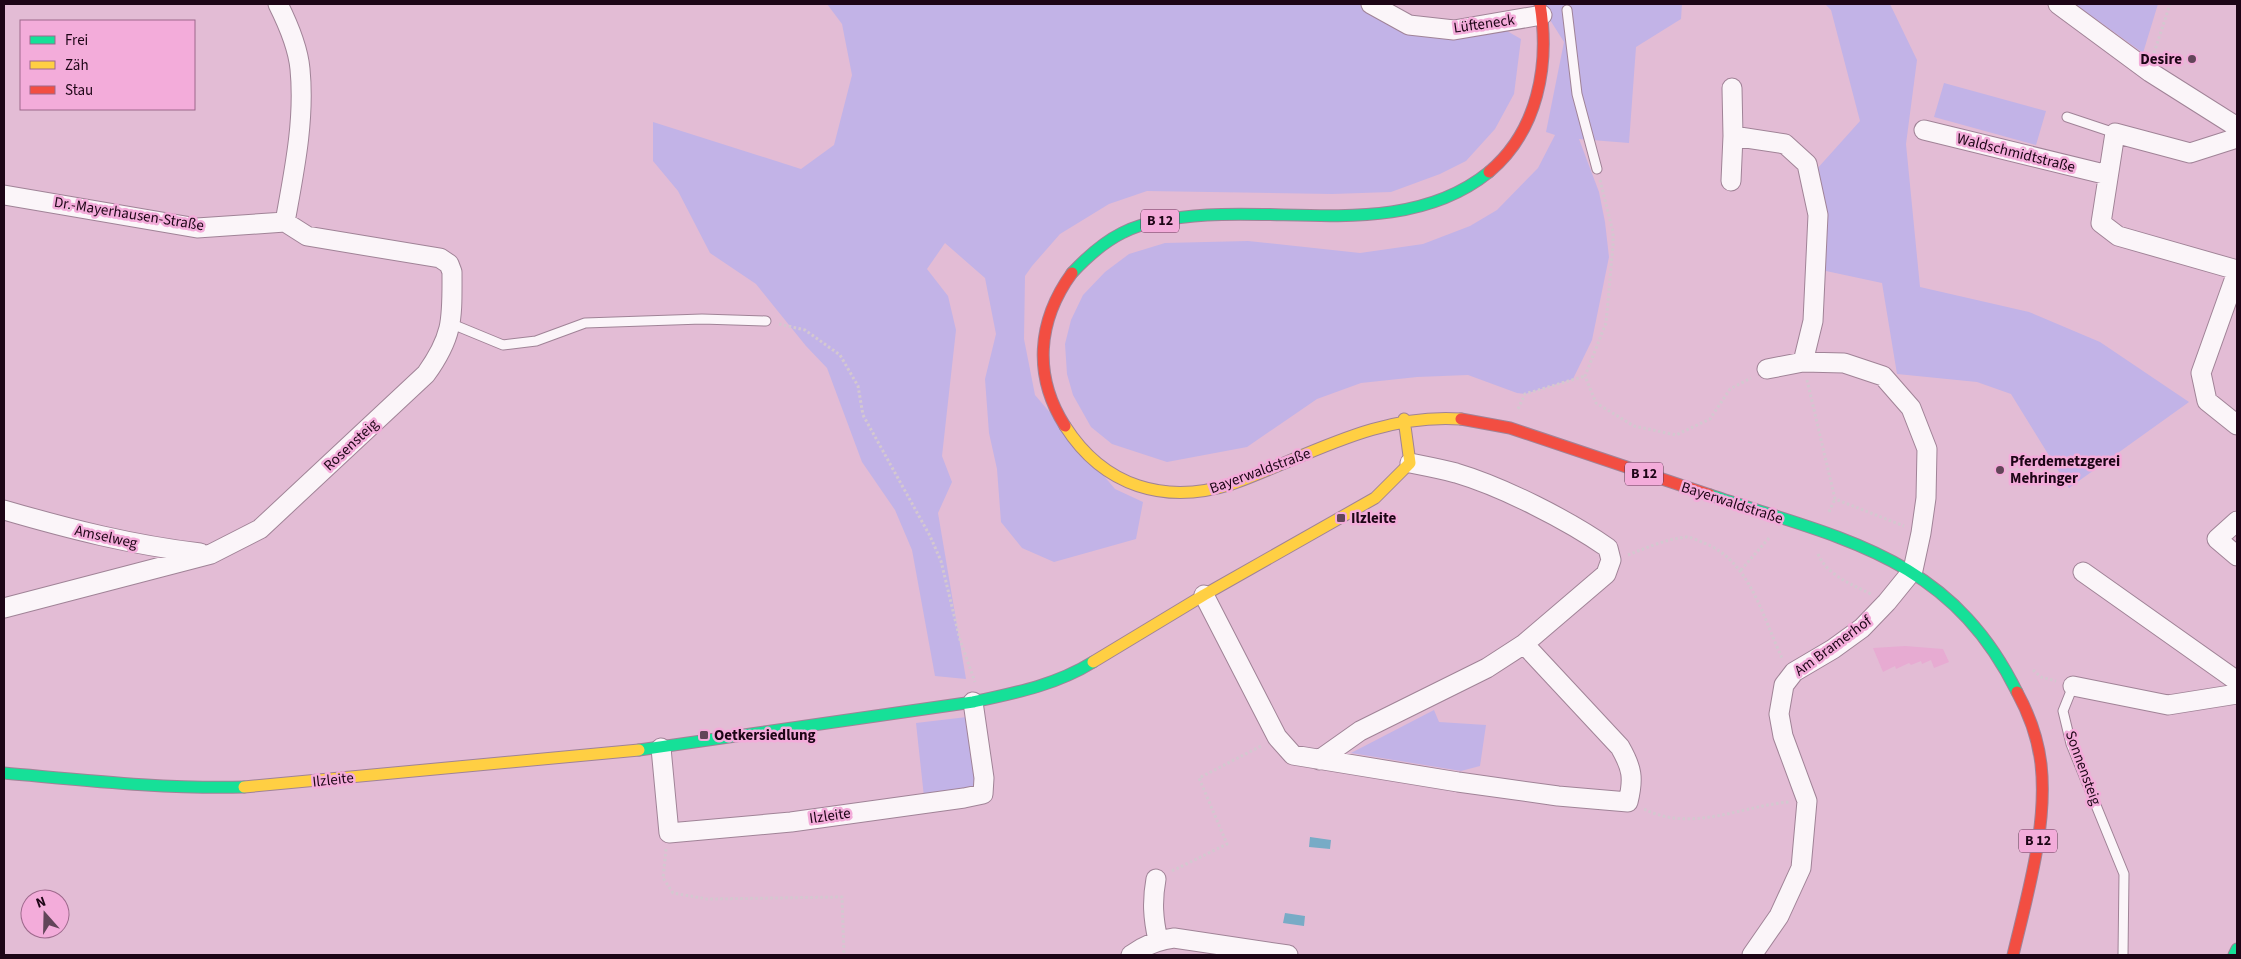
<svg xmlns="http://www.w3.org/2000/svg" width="2241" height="959" viewBox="0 0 2241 959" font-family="'Source Sans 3',sans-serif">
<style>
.built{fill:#e7abd2}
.green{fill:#c2b3e7}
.water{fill:#78abc6}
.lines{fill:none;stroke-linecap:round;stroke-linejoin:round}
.lane-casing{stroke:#a08397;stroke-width:11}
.street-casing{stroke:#a08397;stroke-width:21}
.fast-casing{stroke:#a08397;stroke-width:13}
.slow-casing{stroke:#a08397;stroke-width:13}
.jam-casing{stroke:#a08397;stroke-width:13}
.path{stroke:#d4c8d0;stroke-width:3;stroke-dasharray:2.5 2.5;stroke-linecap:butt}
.lane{stroke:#fbf5f9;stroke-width:9}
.street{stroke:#fbf5f9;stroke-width:19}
.fast{stroke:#16e098;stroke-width:11}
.slow{stroke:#ffcf43;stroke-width:11}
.jam{stroke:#f24e42;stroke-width:11}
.poi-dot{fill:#624559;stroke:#f3acda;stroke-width:2}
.labels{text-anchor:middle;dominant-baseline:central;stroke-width:5;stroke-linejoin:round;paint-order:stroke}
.shield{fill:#f3acda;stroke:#5d3751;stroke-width:1}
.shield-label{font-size:14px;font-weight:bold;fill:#1d0516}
.street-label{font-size:15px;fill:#1d0516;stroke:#f3acda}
.poi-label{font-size:15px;font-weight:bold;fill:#1d0516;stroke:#f3acda;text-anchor:start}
</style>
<rect width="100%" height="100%" fill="#e3bcd5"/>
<path class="built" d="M 1905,646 L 1943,649 L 1949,662 L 1934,668 L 1931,660 L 1922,664 L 1921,661 L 1911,665 L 1909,663 L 1896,669 L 1895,666 L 1883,672 L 1873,648 Z"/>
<path class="green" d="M 827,4 L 1371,4 L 1409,25 L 1507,31 L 1521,39 L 1514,94 L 1495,129 L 1466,161 L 1440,174 L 1391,192 L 1332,194 L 1147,191 L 1109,204 L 1060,234 L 1032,266 L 1025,276 L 1024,339 L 1035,395 L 1115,489 L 1143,502 L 1136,539 L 1054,562 L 1022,548 L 1001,522 L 997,469 L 989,433 L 985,379 L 996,334 L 985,278 L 945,243 L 927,269 L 948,296 L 956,330 L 942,456 L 952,482 L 938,513 L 966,679 L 935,676 L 912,550 L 895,510 L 862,462 L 827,368 L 806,346 L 756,284 L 710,253 L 678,191 L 653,161 L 653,122 L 801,169 L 834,145 L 852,75 L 842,24 Z
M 1540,4 L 1682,4 L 1681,19 L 1636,47 L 1629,143 L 1579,139 L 1599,192 L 1605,222 L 1609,257 L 1592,340 L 1573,379 L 1525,394 L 1517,393 L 1468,375 L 1417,377 L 1361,383 L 1317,399 L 1247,447 L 1167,462 L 1112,444 L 1091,427 L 1073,395 L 1067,374 L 1065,344 L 1071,320 L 1083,295 L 1105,272 L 1129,254 L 1165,243 L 1248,241 L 1360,253 L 1423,244 L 1470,226 L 1497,210 L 1538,168 L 1555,135 L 1546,132 L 1564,42 Z
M 1825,4 L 1890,4 L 1917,60 L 1906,144 L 1920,287 L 2029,312 L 2100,342 L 2189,402 L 2069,488 L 2011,394 L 1977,382 L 1897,374 L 1882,283 L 1826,271 L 1824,201 L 1816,170 L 1860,121 L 1831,10 Z
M 2075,4 L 2158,4 L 2143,53 Z
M 1944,83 L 2046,111 L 2036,145 L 1934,117 Z
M 1434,710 L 1439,722 L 1486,725 L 1480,766 L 1461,771 L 1351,753 Z
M 967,717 L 976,792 L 924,797 L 916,723 Z"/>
<path class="water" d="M 1310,837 L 1331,840 L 1330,849 L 1309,847 Z
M 1285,913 L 1305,916 L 1304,926 L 1283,923 Z"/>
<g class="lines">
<defs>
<path id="lane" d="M 1567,10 L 1577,94 L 1597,169
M 2067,117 L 2115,133
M 452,324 L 503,345 L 536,341 L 585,323 L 702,319 L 766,321
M 2073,686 L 2063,711 L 2071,744 L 2124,874 L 2123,955"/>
<path id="street" d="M 278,4 C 288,24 298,47 300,69 C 305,120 294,172 285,222
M 1371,4 L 1409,25 L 1454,30 L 1542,15
M 2058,4 L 2150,72 L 2237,127
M 1924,130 L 2108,175
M 1733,136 L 1785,144 L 1807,164 L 1818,215 L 1813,321 L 1803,362
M 2237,138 L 2190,153 L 2115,133 L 2101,223 L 2118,236 L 2237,270
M 1731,181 L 1733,136 L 1732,88
M 4,195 L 197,228 L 285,222
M 2237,272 L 2201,373 L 2207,401 L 2237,425
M 4,510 C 69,529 132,545 200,553
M 2237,521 L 2217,539 L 2237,556
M 2083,572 L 2237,681
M 1204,595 L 1277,737 L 1293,755 L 1458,782 L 1558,796 L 1628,802 C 1634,778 1632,768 1620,747 L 1524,644
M 4,608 L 211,554 L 260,529 L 426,374 C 454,335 452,318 452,272 L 449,264 L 440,258 L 307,236 L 285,222
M 2073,686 L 2168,705 L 2237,694
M 661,748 L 669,833 L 791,822 L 964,798 L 983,794 L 984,778 L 973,702
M 1319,760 L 1360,731 L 1487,668 L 1524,644 L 1606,574 L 1611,560 L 1608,548 C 1568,520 1503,487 1456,473 C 1441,469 1425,466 1410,463
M 1156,879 C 1152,901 1153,918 1158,940
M 1131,955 C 1145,945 1157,940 1174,938 L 1288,955
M 1752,955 L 1779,916 L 1801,868 L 1807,801 L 1783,736 L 1779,714 L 1784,685 L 1794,672 L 1833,649 L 1862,628 L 1887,602 L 1913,570 L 1921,533 L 1926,498 L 1927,449 L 1911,408 L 1883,376 L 1844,363 L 1803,362 L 1767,369"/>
<path id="fast" d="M 1072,273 C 1087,257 1102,243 1122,233 C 1147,220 1179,217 1207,215 C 1300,209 1410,236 1489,172
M 1710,495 C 1842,539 1950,556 2017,692
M 639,750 L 973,702 C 1015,693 1056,685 1093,662
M 4,773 C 84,780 163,789 244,787
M 2234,955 L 2237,949"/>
<path id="slow" d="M 1065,426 C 1104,487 1165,505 1232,484 C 1309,456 1377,413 1461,419
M 1093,662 L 1204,595 L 1375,498 L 1410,463 L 1404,419
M 244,787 L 639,750"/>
<path id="jam" d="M 1489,172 C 1538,131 1550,65 1540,4
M 1461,419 L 1510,428 L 1710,495
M 1065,426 C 1033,376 1037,321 1072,273
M 2013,955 C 2027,896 2048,825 2041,764 C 2038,739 2029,714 2017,692"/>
</defs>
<use href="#lane" class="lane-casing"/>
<use href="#street" class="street-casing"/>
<use href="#fast" class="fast-casing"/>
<use href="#slow" class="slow-casing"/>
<use href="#jam" class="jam-casing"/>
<path class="path" d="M 2154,53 L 2170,4
M 1600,180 L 1613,232 L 1613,245 L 1606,323 L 1585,376 L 1596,403 L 1634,426 L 1676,435 L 1710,419 L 1730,389 L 1751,378
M 779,324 L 805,330 L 840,355 L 858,386 L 863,415 L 930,536 L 941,561 L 960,640 L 975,682
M 1807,380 L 1835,499 L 1904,526
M 1518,409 L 1525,394 L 1585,376
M 1829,512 L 1835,499
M 1818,554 C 1827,575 1851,584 1871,594
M 1628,555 C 1646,548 1666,539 1686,537 C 1692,537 1699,541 1704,543 C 1751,561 1763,619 1783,660
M 1741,570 L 1769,538
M 2033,670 L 2041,677 L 2056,681
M 1644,809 C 1692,833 1741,806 1789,802
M 666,849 L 663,878 L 673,893 L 707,899 L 842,897 L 844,955
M 1172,871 L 1227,844 L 1199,778 L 1261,746"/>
<use href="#lane" class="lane"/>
<use href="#street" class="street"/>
<use href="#fast" class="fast"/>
<use href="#slow" class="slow"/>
<use href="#jam" class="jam"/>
</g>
<g class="poi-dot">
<circle cx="2192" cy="59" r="5"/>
<circle cx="2000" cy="470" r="5"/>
<rect x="1336" y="513" width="10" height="10" rx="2.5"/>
<rect x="699" y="730" width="10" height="10" rx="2.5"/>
</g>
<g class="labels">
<g class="shield">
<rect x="1141" y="209.5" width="38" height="23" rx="4"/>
<rect x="1625" y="462.5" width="38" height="23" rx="4"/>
<rect x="2019" y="829.5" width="38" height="23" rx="4"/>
</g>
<g class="shield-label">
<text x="1160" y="221">B 12</text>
<text x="1644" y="474">B 12</text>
<text x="2038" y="841">B 12</text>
</g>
<g class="street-label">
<text transform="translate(1484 24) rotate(-8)">Lüfteneck</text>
<text transform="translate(2016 153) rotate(14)">Waldschmidtstraße</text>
<text transform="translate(129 214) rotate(9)">Dr.-Mayerhausen-Straße</text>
<text transform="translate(351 445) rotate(-43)">Rosensteig</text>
<text transform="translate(1260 471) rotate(-20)">Bayerwaldstraße</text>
<text transform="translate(1732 503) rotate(18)">Bayerwaldstraße</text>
<text transform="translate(106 537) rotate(12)">Amselweg</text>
<text transform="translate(1833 646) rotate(-36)">Am Bramerhof</text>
<text transform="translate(2083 768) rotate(70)">Sonnensteig</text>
<text transform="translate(333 780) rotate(-6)">Ilzleite</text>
<text transform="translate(830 816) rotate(-8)">Ilzleite</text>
</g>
<g class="poi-label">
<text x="2182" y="59" text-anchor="end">Desire</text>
<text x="2010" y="461">Pferdemetzgerei<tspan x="2010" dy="17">Mehringer</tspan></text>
<text x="1351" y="518">Ilzleite</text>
<text x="714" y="735">Oetkersiedlung</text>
</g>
</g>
<rect width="2241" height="959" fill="none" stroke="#1d0516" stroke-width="10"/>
<rect x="20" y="20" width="175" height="90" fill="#f3acda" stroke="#9d698c"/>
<rect x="30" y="36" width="25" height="8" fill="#16e098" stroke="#9d698c"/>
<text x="65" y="45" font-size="15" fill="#1d0516">Frei</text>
<rect x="30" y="61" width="25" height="8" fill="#ffcf43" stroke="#9d698c"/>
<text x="65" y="70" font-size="15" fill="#1d0516">Zäh</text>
<rect x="30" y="86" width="25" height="8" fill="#f24e42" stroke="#9d698c"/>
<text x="65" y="95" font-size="15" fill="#1d0516">Stau</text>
<g transform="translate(45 914) rotate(340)"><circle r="24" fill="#f3acda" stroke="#9d698c"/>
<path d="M0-4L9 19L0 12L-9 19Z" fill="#624559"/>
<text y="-8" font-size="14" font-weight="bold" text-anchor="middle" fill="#1d0516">N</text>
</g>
</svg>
